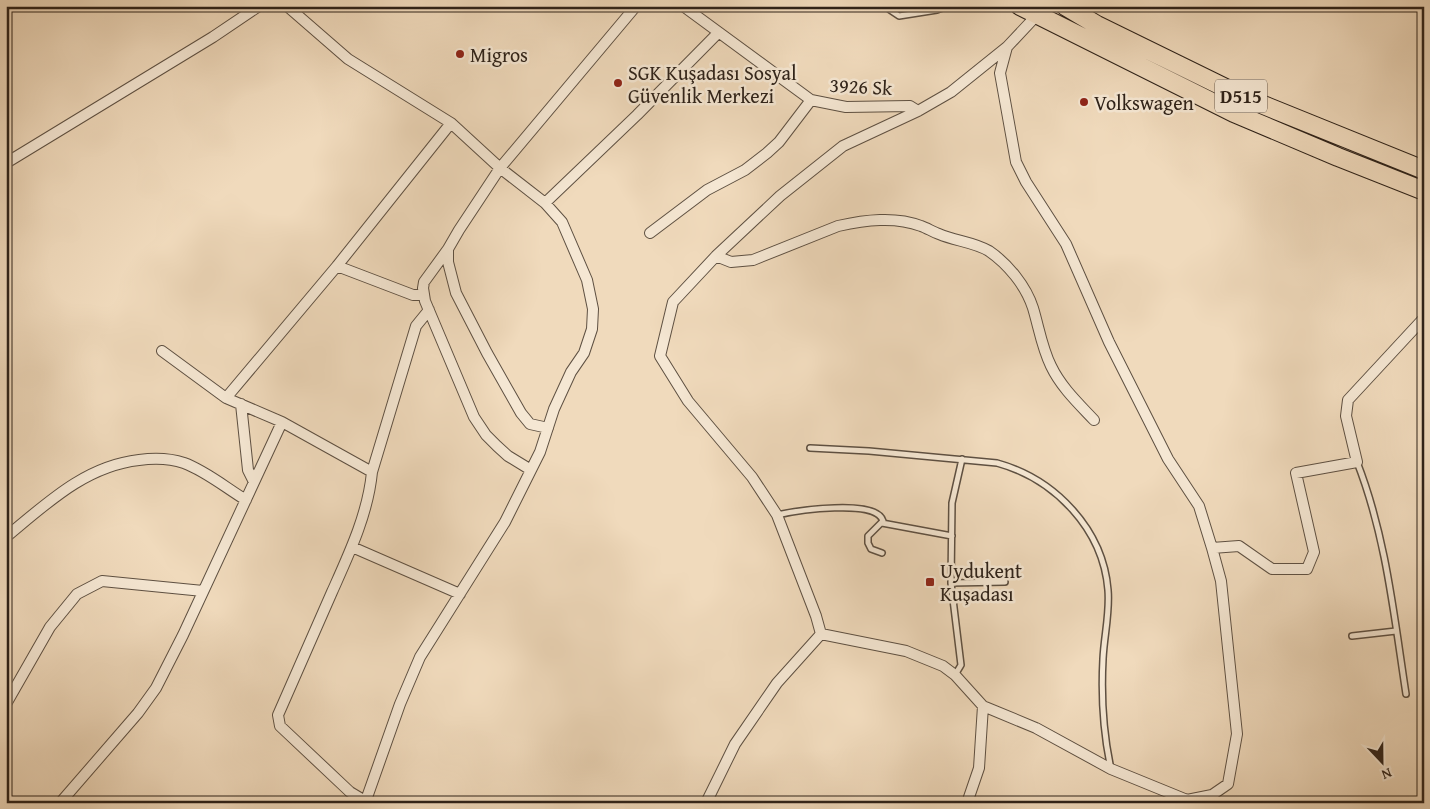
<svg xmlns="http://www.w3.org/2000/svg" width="1430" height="809" viewBox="0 0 1430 809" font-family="'Gentium Book Plus',serif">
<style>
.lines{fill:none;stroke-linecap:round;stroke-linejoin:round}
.service-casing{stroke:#5e5042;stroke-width:8}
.minor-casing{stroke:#5e5042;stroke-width:12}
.trunk-casing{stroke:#2e2219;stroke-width:20}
.service{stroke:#f5e7d3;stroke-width:5}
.minor{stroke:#f5e7d3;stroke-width:10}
.trunk{stroke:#f0dabc;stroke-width:18}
.poi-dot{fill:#8f2418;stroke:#f5e7d3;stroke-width:2}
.labels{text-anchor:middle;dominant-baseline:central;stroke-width:5;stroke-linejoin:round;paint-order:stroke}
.shield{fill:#f5e7d3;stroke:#6a5d51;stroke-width:1}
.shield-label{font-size:19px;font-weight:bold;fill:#2e2219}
.poi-label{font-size:20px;fill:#2e2219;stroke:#f5e7d3;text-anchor:start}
.street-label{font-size:20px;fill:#2e2219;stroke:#f5e7d3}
</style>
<rect width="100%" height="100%" fill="#f0dabc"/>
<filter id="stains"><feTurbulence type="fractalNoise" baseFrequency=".004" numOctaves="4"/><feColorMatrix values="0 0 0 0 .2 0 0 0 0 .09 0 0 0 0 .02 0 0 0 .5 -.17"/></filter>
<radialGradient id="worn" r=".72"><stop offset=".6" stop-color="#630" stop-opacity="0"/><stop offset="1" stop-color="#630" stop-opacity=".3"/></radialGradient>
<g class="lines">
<defs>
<path id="service" d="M 907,6 L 918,13 L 937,10 L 948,6
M 890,10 L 899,16 L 918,13
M 810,448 L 869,451 L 997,463 C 1055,479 1103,529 1108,590 C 1110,613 1104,636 1103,659 C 1101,696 1103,732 1111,769
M 1357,462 C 1386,536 1394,616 1406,694
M 777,515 C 795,511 877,498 883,521 L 868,536 L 868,543 L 871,549 L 882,553
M 882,523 L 952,536
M 951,583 L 1005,582
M 1352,636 L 1396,631
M 955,675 L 961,665 L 951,583 L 952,503 L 962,459"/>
<path id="minor" d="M 287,6 L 348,59 L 451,123 L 500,168 L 545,203 L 562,222 L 587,280 L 593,309 L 592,329 L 584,353 L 571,372 L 554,409 L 540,452 L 505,522 L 420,657 L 400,704 L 365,803
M 683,6 L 811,100 L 846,107 L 910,106 L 918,111
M 6,163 L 213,37 L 259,6
M 545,203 L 637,115 L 718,33
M 650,233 L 707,190 L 745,170 L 767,153 L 779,142 L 811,100
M 448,249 L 424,282 L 423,288 L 425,301 L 474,417 L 486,435 L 497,446 L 508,456 L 531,470
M 716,256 L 731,262 L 753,260 L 838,226 C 865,220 895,216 921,226 C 927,228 933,232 939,234 C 955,241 974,242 989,251 C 1008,264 1026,286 1033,308 C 1039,328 1042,348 1051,366 C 1061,387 1078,403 1094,420
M 337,266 L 413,295 L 423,295
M 162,351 L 226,398 L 282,422 L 372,472
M 226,398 L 337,266 L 451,123
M 241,404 L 248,470 L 254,482
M 548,428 L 530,424 L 521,413 L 487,353 L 456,293 L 448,262 L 448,249 L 459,230 L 500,168 L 636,6
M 6,537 C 46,504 85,466 139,460 C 154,458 169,458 184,463 C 206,471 226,488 246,500
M 352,547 L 460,594
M 1212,548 L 1239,546 L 1272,569 L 1307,569 L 1314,552 L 1296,473 L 1357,462 L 1346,416 L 1348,400 L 1424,318
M 821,634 L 906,651 L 943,666 L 955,675 L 983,706 L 1036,728 L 1111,769 L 1187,800 L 1212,795 L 1228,784 L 1237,734 L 1221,581 L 1212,548 L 1199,506 L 1168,459 L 1109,342 L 1066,244 L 1026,182 L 1016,162 L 1000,73 L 1007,47 L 1037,15
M 821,634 L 816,616 L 777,515 L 752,477 L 688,401 L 660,356 L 673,302 L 716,256 L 780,196 L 843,146 L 918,111 L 951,92 L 1007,47
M 6,704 L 50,627 L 77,594 L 102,581 L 203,591
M 365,801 L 350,792 L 280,726 L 278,715 C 296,674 314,633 332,592 C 349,554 368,514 372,472 L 416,326 L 429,310
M 60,803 L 138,713 L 156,688 L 183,635 L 282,422
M 706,803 L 735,744 L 777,683 L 821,634
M 967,803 L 979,768 L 983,706"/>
<path id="trunk" d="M 1020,6 L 1234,113 L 1338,157 L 1424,191
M 1065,6 L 1097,25 L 1246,98 L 1424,170"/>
</defs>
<use href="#service" class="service-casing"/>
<use href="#minor" class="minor-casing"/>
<use href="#trunk" class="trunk-casing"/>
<use href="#service" class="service"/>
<use href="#minor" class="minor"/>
<use href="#trunk" class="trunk"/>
</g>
<g class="poi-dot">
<circle cx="460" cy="54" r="5"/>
<circle cx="618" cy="83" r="5"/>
<circle cx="1084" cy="102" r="5"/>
<rect x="925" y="577" width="10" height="10" rx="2.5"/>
</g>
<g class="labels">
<rect class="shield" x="1215" y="79.5" width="52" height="33" rx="4"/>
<g class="shield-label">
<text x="1241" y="96">D515</text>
</g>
<g class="poi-label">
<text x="470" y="54">Migros</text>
<text x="628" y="72">SGK Kuşadası Sosyal<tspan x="628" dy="23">Güvenlik Merkezi</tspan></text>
<text x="1094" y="102">Volkswagen</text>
<text x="940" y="570">Uydukent<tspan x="940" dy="23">Kuşadası</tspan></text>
</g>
<g class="street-label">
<text transform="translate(861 86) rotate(3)">3926 Sk</text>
</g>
</g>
<rect width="1430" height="809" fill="none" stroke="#f0dabc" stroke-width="25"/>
<rect x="8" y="8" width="1415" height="794" fill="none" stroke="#2e2219" stroke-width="2.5"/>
<rect x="12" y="12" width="1405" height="784" fill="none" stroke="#2e2219"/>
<g transform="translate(1382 762) rotate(158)" stroke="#f5e7d3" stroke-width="4" paint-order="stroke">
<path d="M0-4L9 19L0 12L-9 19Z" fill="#2e2219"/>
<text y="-8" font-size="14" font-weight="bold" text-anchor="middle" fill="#2e2219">N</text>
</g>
<rect width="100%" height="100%" filter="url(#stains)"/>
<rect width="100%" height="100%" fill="url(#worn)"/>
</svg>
